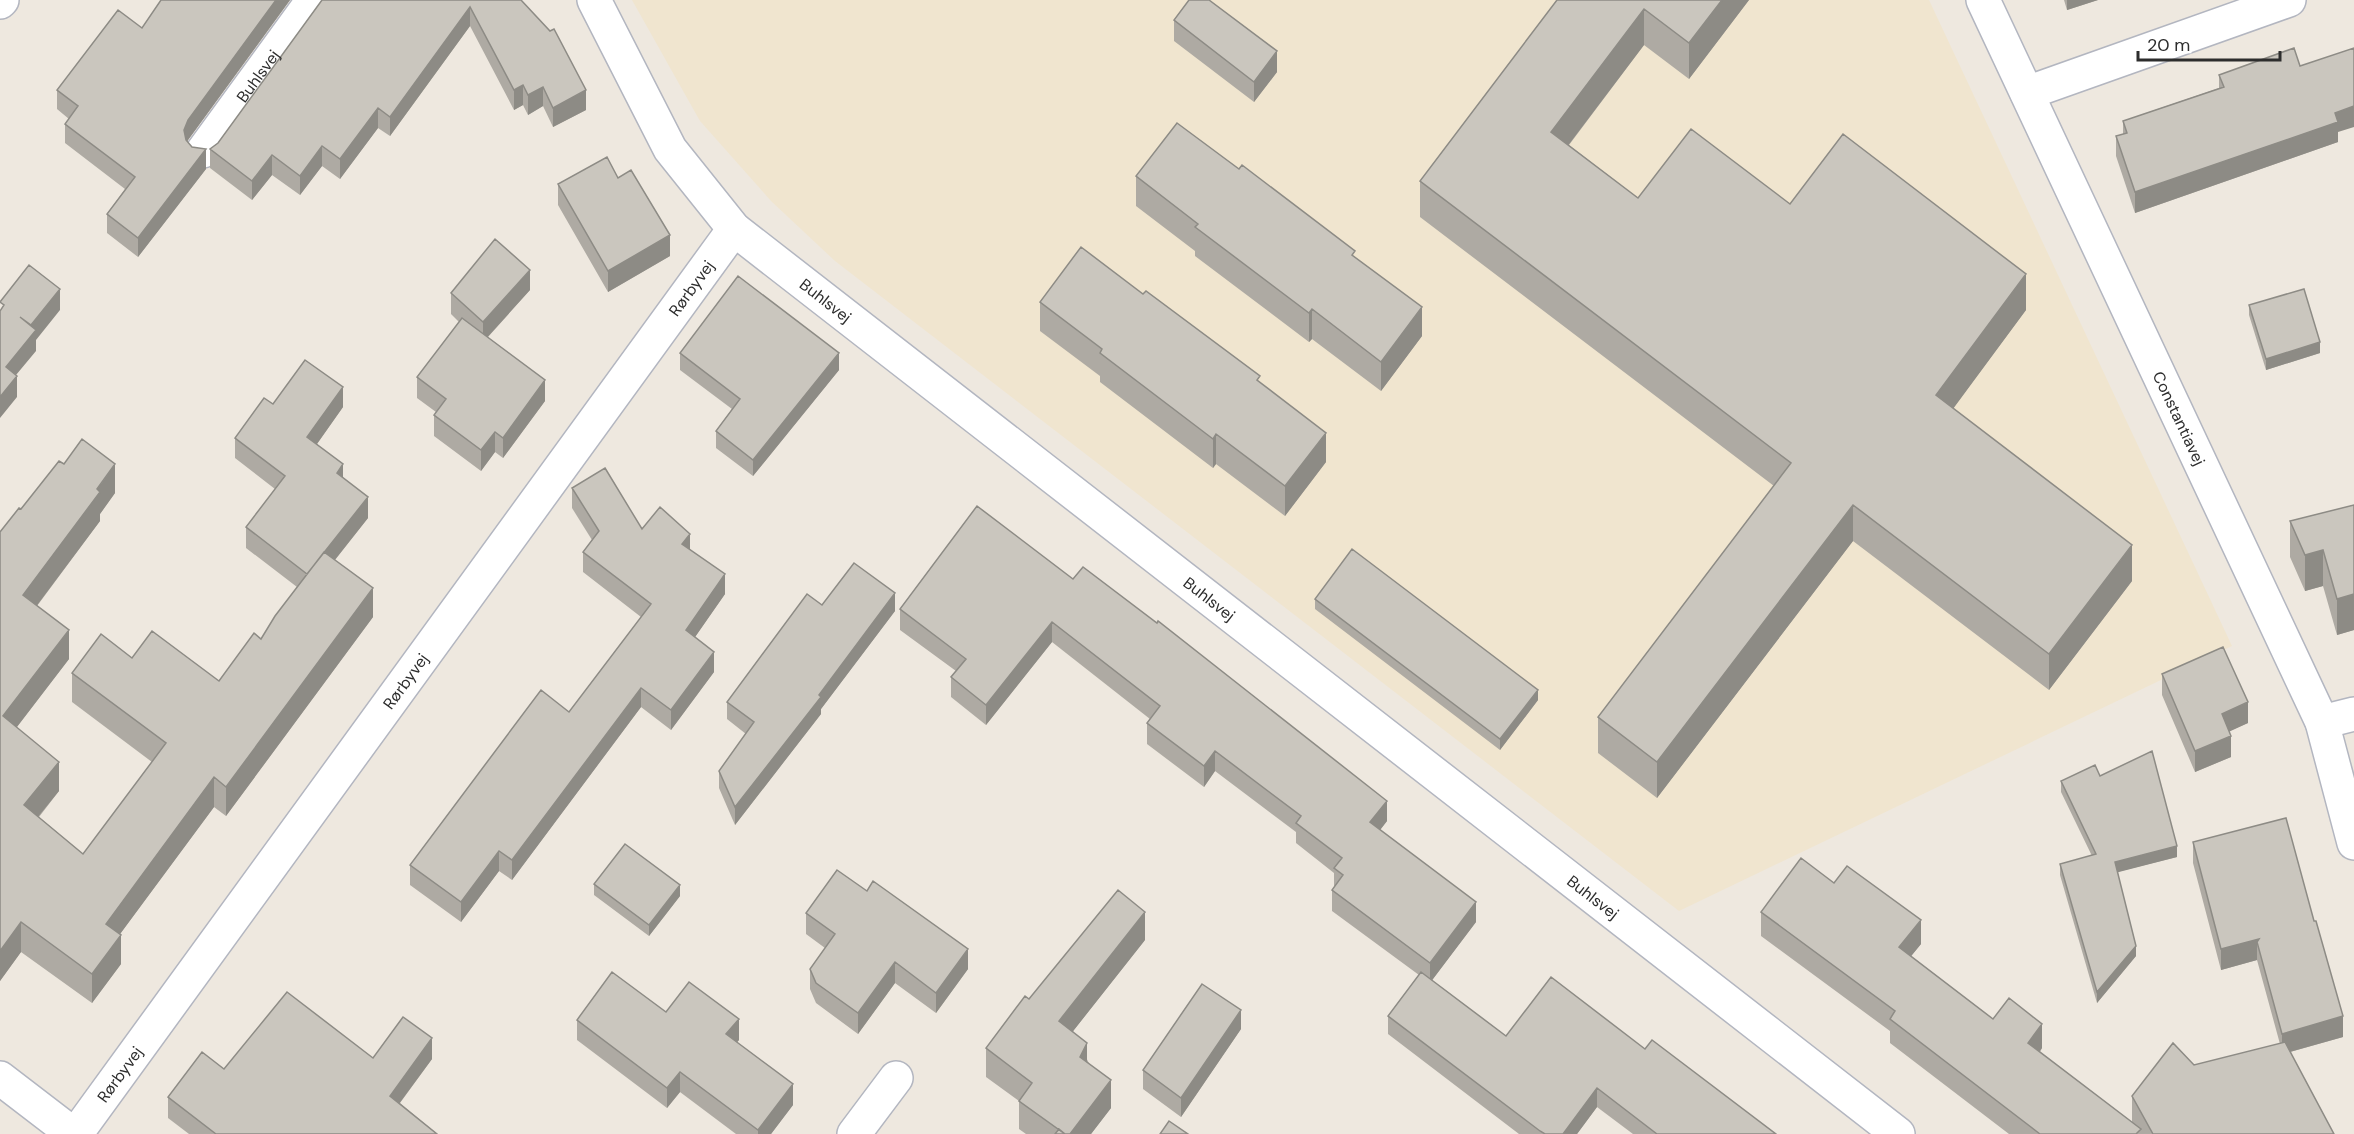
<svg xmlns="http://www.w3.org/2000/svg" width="2354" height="1134" viewBox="0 0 2354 1134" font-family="'DM Sans',sans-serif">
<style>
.education{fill:#f0e5cf}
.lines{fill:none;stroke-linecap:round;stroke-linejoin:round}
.minor-casing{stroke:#b3b6c0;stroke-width:36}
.minor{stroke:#fff;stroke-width:33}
.wall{fill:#aeaaa3}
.shaded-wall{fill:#8d8b85}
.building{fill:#cac6be;stroke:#8d8b85;stroke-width:1.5}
.labels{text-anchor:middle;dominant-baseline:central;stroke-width:5;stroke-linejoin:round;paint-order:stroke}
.street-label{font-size:16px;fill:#2d2d2d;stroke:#fff}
</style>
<rect width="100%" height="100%" fill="#eee8df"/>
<path class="education" d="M 632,0 L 1929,0 L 2232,646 L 1679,911 L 835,261 L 771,201 L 700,121 Z"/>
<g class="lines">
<defs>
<g id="minor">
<path id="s1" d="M 594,0 L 670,149 L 734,229 L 1898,1134"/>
<path id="s2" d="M 1983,0 L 2322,722 L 2354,843"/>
<path d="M 0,2 L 2,0"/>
<path d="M 2027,93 L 2289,0"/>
<path id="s3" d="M 203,151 L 313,0"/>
<path d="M 2322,722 L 2354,714"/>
<path d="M 0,1078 L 73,1134"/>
<path id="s4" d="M 76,1134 L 734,229"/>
<path d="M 854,1134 L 896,1078"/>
</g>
</defs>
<use href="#minor" class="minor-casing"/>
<use href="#minor" class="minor"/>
</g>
<path class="wall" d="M 161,0 L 290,0 L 188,140 L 187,141 L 206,169 L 138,257 L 107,233 L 107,214 L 125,189 L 65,143 L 65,124 L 69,119 L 57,109 L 57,90 L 142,28 Z
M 322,0 L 521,0 L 586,110 L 553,127 L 543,106 L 528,115 L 523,105 L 514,110 L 470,26 L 390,136 L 378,128 L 340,179 L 322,166 L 300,195 L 272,175 L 252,200 L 210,168 L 210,149 L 218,143 Z
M 1557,0 L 1749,0 L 1689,79 L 1644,45 L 1569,145 L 1638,198 L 1790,204 L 2026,310 L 1953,408 L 2132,581 L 2049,690 L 1853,541 L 1657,798 L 1598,753 L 1598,717 L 1774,486 L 1420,217 L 1420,181 Z
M 2064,0 L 2098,0 L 2067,10 Z
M 1174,20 L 1277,72 L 1254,102 L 1174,41 Z
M 2300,66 L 2338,132 L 2338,142 L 2135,213 L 2116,156 L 2116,136 L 2123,134 L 2123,121 L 2219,88 L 2219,75 Z
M 1136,176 L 1355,257 L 1422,336 L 1381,391 L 1312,339 L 1309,342 L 1195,256 L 1195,251 L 1136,206 Z
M 558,184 L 670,256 L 608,292 L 558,205 Z
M 530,290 L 488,337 L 545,401 L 503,458 L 495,452 L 481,471 L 434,436 L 434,415 L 436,412 L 417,398 L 417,377 L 459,322 L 451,314 L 451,293 Z
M 1040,302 L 1260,383 L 1326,462 L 1285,516 L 1216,464 L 1213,468 L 1100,382 L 1100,376 L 1040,331 Z
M 2249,305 L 2320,353 L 2266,370 L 2249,315 Z
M 680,353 L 839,370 L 753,476 L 716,448 L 716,431 L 732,409 L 680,370 Z
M 273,404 L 343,407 L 317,444 L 343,478 L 368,518 L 335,560 L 373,617 L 226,816 L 214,807 L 120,934 L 121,964 L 92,1003 L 21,952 L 0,981 L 0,532 L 64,464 L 115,493 L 100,514 L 100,521 L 37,606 L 69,659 L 17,727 L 59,791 L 39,817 L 83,854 L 152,762 L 72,702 L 72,673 L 132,658 L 219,681 L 261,639 L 297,587 L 246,548 L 246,527 L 275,489 L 235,458 L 235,438 Z
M 572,488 L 642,529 L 690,549 L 725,594 L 695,637 L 714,672 L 671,730 L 641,707 L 512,880 L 499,871 L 461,922 L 410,885 L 410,865 L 569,712 L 641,617 L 583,572 L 583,552 L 592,540 L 572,508 Z
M 2354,505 L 2354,630 L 2337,635 L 2323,586 L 2305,591 L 2290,557 L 2290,521 Z
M 977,506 L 1387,821 L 1380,830 L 1476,922 L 1432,980 L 1506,1036 L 1645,1049 L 1776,1134 L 1633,1134 L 1597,1107 L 1577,1134 L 1519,1134 L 1388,1034 L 1388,1016 L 1419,975 L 1332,911 L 1332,890 L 1334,887 L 1334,873 L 1296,843 L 1296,832 L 1215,771 L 1204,787 L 1147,744 L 1147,723 L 1150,719 L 1052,642 L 986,725 L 951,697 L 951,677 L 956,671 L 900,630 L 900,609 Z
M 1315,599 L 1538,700 L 1500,750 L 1315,609 Z
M 822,605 L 895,611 L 821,709 L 821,714 L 735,825 L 719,788 L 719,771 L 746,734 L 727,719 L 727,702 Z
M 2162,674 L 2248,723 L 2229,731 L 2231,757 L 2195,772 L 2162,695 Z
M 2061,781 L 2177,857 L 2117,872 L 2136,956 L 2097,1003 L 2060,875 L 2060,864 L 2092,856 L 2061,792 Z
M 2193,842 L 2343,1037 L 2290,1052 L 2334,1134 L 2009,1134 L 1890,1043 L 1890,1031 L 1761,936 L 1761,912 L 1834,883 L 1921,944 L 1911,956 L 1993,1019 L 2042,1048 L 2040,1052 L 2132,1122 L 2132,1096 L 2194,1065 L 2280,1044 L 2257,960 L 2221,970 L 2193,863 Z
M 594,884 L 680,896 L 649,936 L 594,895 Z
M 806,913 L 968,969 L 936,1013 L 895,983 L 858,1034 L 816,1003 L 810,989 L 810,969 L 825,948 L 806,934 Z
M 1145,940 L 1073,1031 L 1111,1108 L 1091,1134 L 1026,1134 L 1019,1129 L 1019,1101 L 986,1077 L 986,1048 L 1029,999 Z
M 666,1012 L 739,1040 L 737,1042 L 793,1105 L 771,1134 L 736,1134 L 680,1092 L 667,1108 L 577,1040 L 577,1020 Z
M 1241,1029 L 1181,1117 L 1143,1089 L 1143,1070 Z
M 373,1058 L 432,1059 L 400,1103 L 437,1134 L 189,1134 L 168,1118 L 168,1097 L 224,1069 Z"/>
<path class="shaded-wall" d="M 276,0 L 290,0 L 188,140 L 184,150 L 184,130 L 188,120 Z
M 1722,0 L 1749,0 L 1689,79 L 1689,43 Z
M 2067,0 L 2098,0 L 2067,10 Z
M 470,7 L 470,26 L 390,136 L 390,117 Z
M 1644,9 L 1644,45 L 1551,168 L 1551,132 Z
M 1277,51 L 1277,72 L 1254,102 L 1254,82 Z
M 523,85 L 523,105 L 514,110 L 514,90 Z
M 543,87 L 543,106 L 528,115 L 528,95 Z
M 586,90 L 586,110 L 553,127 L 553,108 Z
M 2354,106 L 2354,127 L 2338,132 L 2338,142 L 2135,213 L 2135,192 L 2335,113 Z
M 378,108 L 378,128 L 340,179 L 340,159 Z
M 322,146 L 322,166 L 300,195 L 300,176 Z
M 206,149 L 206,169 L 138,257 L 138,238 Z
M 272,155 L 272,175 L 252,200 L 252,181 Z
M 670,235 L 670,256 L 608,292 L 608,271 Z
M 530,270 L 530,290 L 483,342 L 483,322 Z
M 2026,274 L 2026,310 L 1936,432 L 1936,395 Z
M 60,289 L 60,310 L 36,340 L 36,351 L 6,387 L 6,367 L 31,325 Z
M 1422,307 L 1422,336 L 1381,391 L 1381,362 Z
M 1312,309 L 1312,339 L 1309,342 L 1309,313 Z
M 2320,342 L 2320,353 L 2266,370 L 2266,359 Z
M 839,353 L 839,370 L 753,476 L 753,460 Z
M 17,376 L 17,397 L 0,418 L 0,397 Z
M 545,380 L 545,401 L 503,458 L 503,438 Z
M 343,387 L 343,407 L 307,458 L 307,437 Z
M 495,432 L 495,452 L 481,471 L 481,450 Z
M 1326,433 L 1326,462 L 1285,516 L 1285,486 Z
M 1216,434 L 1216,464 L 1213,468 L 1213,439 Z
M 115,464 L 115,493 L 100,514 L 100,521 L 23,624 L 23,595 Z
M 343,464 L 343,485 L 337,473 Z
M 368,497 L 368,518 L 307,595 L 307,574 Z
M 1853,505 L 1853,541 L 1657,798 L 1657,762 Z
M 690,534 L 690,553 L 682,544 Z
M 2132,545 L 2132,581 L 2049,690 L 2049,654 Z
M 2323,550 L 2323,586 L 2305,591 L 2305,555 Z
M 725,574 L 725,594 L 686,650 L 686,630 Z
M 373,588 L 373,617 L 226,816 L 226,787 Z
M 895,593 L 895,611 L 821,709 L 821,714 L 735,825 L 735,807 Z
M 2354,594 L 2354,630 L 2337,635 L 2337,599 Z
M 1052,622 L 1052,642 L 986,725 L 986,705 Z
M 69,630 L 69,659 L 3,745 L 3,716 Z
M 714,652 L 714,672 L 671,730 L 671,710 Z
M 641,688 L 641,707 L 512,880 L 512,860 Z
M 1538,690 L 1538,700 L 1500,750 L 1500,739 Z
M 2248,702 L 2248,723 L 2222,735 L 2222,714 Z
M 2231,736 L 2231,757 L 2195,772 L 2195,751 Z
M 1215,751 L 1215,771 L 1204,787 L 1204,766 Z
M 59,762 L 59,791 L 24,834 L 24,805 Z
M 214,777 L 214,807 L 106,953 L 106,924 Z
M 1387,801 L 1387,821 L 1370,843 L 1370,822 Z
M 2177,846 L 2177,857 L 2115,873 L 2115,862 Z
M 499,851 L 499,871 L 461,922 L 461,902 Z
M 680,885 L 680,896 L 649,936 L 649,925 Z
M 1476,902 L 1476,922 L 1430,983 L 1430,963 Z
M 1145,912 L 1145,940 L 1059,1049 L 1059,1021 Z
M 1921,920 L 1921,944 L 1899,971 L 1899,947 Z
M 21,922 L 21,952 L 0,981 L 0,951 Z
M 121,935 L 121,964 L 92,1003 L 92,974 Z
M 2259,939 L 2257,942 L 2257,960 L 2221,970 L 2221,949 Z
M 2136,946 L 2136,956 L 2097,1003 L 2097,992 Z
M 968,949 L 968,969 L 936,1013 L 936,993 Z
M 895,962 L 895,983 L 858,1034 L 858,1013 Z
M 1241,1010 L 1241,1029 L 1181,1117 L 1181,1098 Z
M 2343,1016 L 2343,1037 L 2282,1054 L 2282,1034 Z
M 739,1019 L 739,1040 L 726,1055 L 726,1034 Z
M 2042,1024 L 2042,1048 L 2028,1067 L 2028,1043 Z
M 432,1038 L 432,1059 L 390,1116 L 390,1096 Z
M 1087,1043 L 1087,1071 L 1080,1057 Z
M 680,1072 L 680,1092 L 667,1108 L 667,1088 Z
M 1111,1080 L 1111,1108 L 1091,1134 L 1070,1134 Z
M 793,1084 L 793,1105 L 771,1134 L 758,1134 L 758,1130 Z
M 1597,1088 L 1597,1107 L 1577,1134 L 1563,1134 Z"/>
<path class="building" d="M 161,0 L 276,0 L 188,120 L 184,130 L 186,140 L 192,147 L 206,149 L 138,238 L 107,214 L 135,177 L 65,124 L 78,106 L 57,90 L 118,10 L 142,28 Z
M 322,0 L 521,0 L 550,31 L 554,29 L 586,90 L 553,108 L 543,87 L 528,95 L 523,85 L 514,90 L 470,7 L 390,117 L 378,108 L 340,159 L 322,146 L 300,176 L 272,155 L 252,181 L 210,149 L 218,143 Z
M 1189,0 L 1209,0 L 1277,51 L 1254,82 L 1174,20 Z
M 1557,0 L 1722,0 L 1689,43 L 1644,9 L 1551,132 L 1638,198 L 1691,129 L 1790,204 L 1843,134 L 2026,274 L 1936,395 L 2132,545 L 2049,654 L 1853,505 L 1657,762 L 1598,717 L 1791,463 L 1420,181 Z
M 2294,48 L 2300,66 L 2354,48 L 2354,106 L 2335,113 L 2338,122 L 2135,192 L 2116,136 L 2127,133 L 2123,121 L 2224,87 L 2219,75 Z
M 1177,123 L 1239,169 L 1242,165 L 1355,251 L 1352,255 L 1422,307 L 1381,362 L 1312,309 L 1309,313 L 1195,227 L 1198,224 L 1136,176 Z
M 607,157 L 618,178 L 631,170 L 670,235 L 608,271 L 558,184 Z
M 495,239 L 530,270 L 483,322 L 451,293 Z
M 1081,247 L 1143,294 L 1146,291 L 1260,376 L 1257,380 L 1326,433 L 1285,486 L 1216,434 L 1213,439 L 1100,353 L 1102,349 L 1040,302 Z
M 29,265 L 60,289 L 31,325 L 20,317 L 36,330 L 6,367 L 17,376 L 0,397 L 0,311 L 4,305 L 0,302 Z
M 738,276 L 839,353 L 753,460 L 716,431 L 740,399 L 680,353 Z
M 2304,289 L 2320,342 L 2266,359 L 2249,305 Z
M 462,318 L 545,380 L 503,438 L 495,432 L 481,450 L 434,415 L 446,399 L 417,377 Z
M 305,360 L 343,387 L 307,437 L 343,464 L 337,473 L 368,497 L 307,574 L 246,527 L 285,476 L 235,438 L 264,398 L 273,404 Z
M 82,439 L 115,464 L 97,489 L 100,492 L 23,595 L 69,630 L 3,716 L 59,762 L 24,805 L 83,854 L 166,743 L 72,673 L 101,634 L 132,658 L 152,631 L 219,681 L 254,633 L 261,639 L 275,616 L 324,552 L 373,588 L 226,787 L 214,777 L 106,924 L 121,935 L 92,974 L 21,922 L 0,951 L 0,532 L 19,508 L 21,509 L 59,461 L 64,464 Z
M 605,468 L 642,529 L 660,507 L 690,534 L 682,544 L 725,574 L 686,630 L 714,652 L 671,710 L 641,688 L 512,860 L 499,851 L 461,902 L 410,865 L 541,690 L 569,712 L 651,604 L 583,552 L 599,531 L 572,488 Z
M 2354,505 L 2354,594 L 2337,599 L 2323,550 L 2305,555 L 2290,521 Z
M 977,506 L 1073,579 L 1083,567 L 1157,623 L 1158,621 L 1387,801 L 1370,822 L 1476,902 L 1430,963 L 1332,890 L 1343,875 L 1334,868 L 1342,858 L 1296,823 L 1301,816 L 1215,751 L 1204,766 L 1147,723 L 1160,706 L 1052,622 L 986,705 L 951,677 L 966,659 L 900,609 Z
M 1352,549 L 1538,690 L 1500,739 L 1315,599 Z
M 854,563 L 895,593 L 819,695 L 821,697 L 735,807 L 719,771 L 754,722 L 727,702 L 807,594 L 822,605 Z
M 2223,647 L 2248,702 L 2222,714 L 2231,736 L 2195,751 L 2162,674 Z
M 2152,751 L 2177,846 L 2115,862 L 2136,946 L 2097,992 L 2060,864 L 2096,854 L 2061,781 L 2095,765 L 2100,776 Z
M 2286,818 L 2314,921 L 2316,921 L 2343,1016 L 2282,1034 L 2257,942 L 2259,939 L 2221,949 L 2193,842 Z
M 625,844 L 680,885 L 649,925 L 594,884 Z
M 1801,858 L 1834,883 L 1847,866 L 1921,920 L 1899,947 L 1993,1019 L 2009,998 L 2042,1024 L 2028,1043 L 2141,1129 L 2136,1134 L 2040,1134 L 1890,1019 L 1895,1011 L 1761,912 Z
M 837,870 L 867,891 L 873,881 L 968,949 L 936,993 L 895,962 L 858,1013 L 816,983 L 810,969 L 835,934 L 806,913 Z
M 1118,890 L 1145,912 L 1059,1021 L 1087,1043 L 1080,1057 L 1111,1080 L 1070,1134 L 1065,1134 L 1019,1101 L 1032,1083 L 986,1048 L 1025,996 L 1029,999 Z
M 612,972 L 666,1012 L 689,982 L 739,1019 L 726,1034 L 793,1084 L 758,1130 L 680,1072 L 667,1088 L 577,1020 Z
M 1421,972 L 1506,1036 L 1551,977 L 1645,1049 L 1652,1040 L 1776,1134 L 1657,1134 L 1597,1088 L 1563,1134 L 1545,1134 L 1540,1131 L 1388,1016 Z
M 1202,984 L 1241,1010 L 1181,1098 L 1143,1070 Z
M 287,992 L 373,1058 L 403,1017 L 432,1038 L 390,1096 L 437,1134 L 216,1134 L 168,1097 L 202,1052 L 224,1069 Z
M 2285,1042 L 2334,1134 L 2153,1134 L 2132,1096 L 2173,1043 L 2194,1065 Z
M 1169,1121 L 1188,1134 L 1160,1134 Z
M 1059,1129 L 1065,1134 L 1055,1134 Z"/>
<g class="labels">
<g class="street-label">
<text stroke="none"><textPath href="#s3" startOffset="93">Buhlsvej</textPath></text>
<text stroke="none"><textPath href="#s4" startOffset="1046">Rørbyvej</textPath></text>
<text stroke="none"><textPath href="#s1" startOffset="386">Buhlsvej</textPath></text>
<text stroke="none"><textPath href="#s2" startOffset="462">Constantiavej</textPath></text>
<text stroke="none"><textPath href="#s1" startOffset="872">Buhlsvej</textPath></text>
<text stroke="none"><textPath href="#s4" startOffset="560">Rørbyvej</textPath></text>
<text stroke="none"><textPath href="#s1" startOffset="1358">Buhlsvej</textPath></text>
<text stroke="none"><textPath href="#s4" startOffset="74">Rørbyvej</textPath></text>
</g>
</g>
<path d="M2138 51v9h142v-9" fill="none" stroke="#2d2d2d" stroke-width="3"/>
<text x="2147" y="51" font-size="18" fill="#2d2d2d" stroke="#ffffff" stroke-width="4.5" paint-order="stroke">20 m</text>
</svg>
